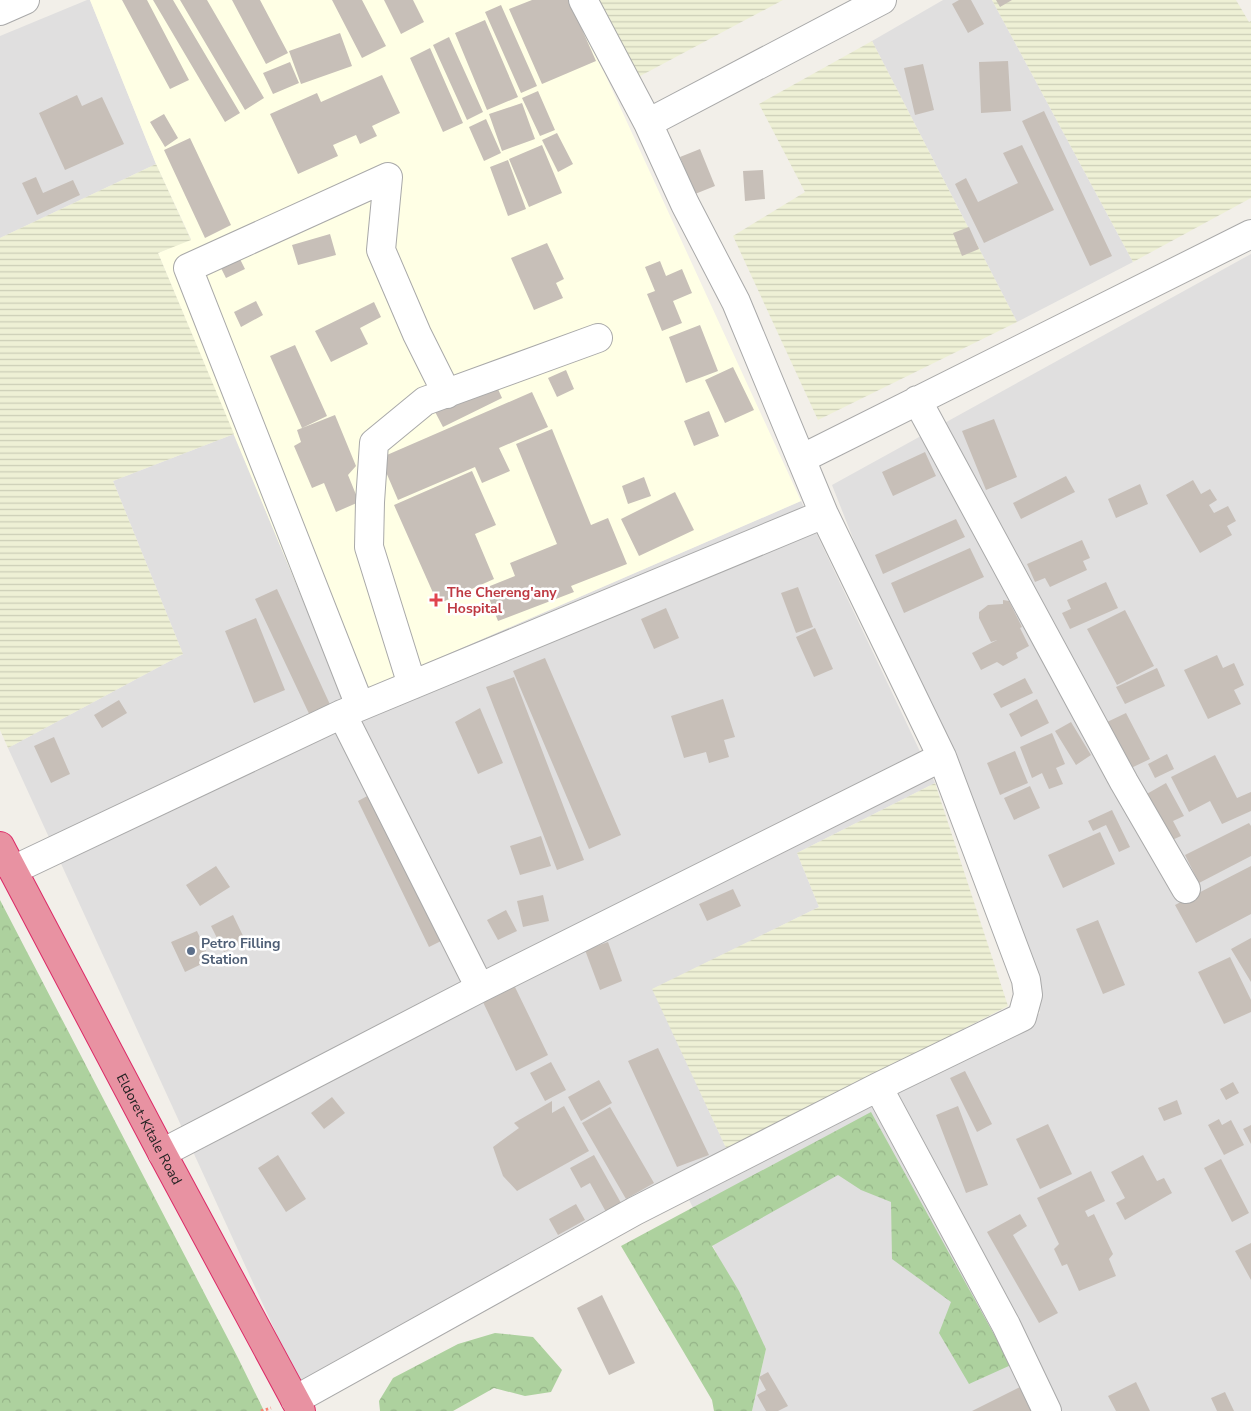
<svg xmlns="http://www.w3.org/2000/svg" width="1251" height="1411" viewBox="0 0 1251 1411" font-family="'Nunito Sans',sans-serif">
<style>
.residential{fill:#e0dfdf}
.education{fill:#ffffe5}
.farmland{fill:url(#farmland-rules)}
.forest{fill:url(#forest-crowns)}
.building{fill:#c7bfb8}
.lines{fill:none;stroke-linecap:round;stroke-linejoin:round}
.minor-casing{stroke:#a9a9a9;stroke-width:30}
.highway-casing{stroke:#dc2a67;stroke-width:30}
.path{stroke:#fa8072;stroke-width:3;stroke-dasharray:2.5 2.5;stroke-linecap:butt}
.minor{stroke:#fff;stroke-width:28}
.highway{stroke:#e892a2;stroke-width:28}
.health-dot{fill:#e0444e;stroke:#fff;stroke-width:2}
.service-dot{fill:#5c6f8a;stroke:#fff;stroke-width:2}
.labels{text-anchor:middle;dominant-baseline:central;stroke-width:5;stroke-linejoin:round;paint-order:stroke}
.health-label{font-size:14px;font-weight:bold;fill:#be3a42;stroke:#fff;text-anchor:start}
.service-label{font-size:14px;font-weight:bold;fill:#4e5e75;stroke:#fff;text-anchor:start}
.street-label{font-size:14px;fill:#222;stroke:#fff}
</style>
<defs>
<pattern id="farmland-rules" width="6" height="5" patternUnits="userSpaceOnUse" patternTransform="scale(1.25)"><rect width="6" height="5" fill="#eef0d5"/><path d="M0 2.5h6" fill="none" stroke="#ccceb7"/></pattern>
<pattern id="forest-crowns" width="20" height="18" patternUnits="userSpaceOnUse" patternTransform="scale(1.25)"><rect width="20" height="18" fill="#add19e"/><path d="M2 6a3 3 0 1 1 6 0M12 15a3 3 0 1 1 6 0" fill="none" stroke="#95b388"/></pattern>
</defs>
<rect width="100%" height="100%" fill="#f2efe9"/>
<path class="residential" d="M 87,0 L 90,0 L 156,164 L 0,238 L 0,36 Z
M 943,0 L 992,0 L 1133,262 L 1017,322 L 872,41 Z
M 1251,254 L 1251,1411 L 752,1411 L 766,1349 L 688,1198 L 900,1091 L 1040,1013 L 832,485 Z
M 234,434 L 344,699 L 801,501 L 935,783 L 797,853 L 819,907 L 653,989 L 727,1150 L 299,1383 L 8,748 L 183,654 L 113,481 Z"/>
<path class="education" d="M 90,0 L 566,0 L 604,72 L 801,501 L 344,699 L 158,253 L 191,239 L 156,164 Z"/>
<path class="farmland" d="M 590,0 L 783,0 L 627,83 Z
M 992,0 L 1236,0 L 1249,22 L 1251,21 L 1251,198 L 1133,262 Z
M 872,41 L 1017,322 L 818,420 L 733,236 L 805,192 L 759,104 Z
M 156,164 L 191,240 L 158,253 L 234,434 L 113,481 L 183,654 L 8,748 L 0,730 L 0,238 Z
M 935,783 L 1008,1006 L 727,1150 L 652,989 L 819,907 L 797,853 Z"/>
<path class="forest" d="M 0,900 L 238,1358 L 264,1411 L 0,1411 Z
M 871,1112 L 1011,1365 L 969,1384 L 939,1333 L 951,1302 L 892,1259 L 891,1202 L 861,1190 L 838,1175 L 712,1246 L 739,1291 L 766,1349 L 752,1411 L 714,1411 L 712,1400 L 621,1246 Z
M 495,1333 L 533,1337 L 562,1370 L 551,1392 L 525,1396 L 494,1388 L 453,1411 L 380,1411 L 379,1401 L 393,1378 L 458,1344 Z"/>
<path class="building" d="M 122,0 L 147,0 L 189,80 L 170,89 Z
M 153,0 L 173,0 L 240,113 L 225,122 Z
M 180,0 L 207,0 L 264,98 L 245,110 Z
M 232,0 L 260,0 L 288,53 L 266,64 Z
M 332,0 L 362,0 L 386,46 L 362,58 Z
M 384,0 L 413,0 L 424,22 L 401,34 Z
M 532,0 L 569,0 L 596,61 L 542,84 L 509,9 Z
M 959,0 L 971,0 L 984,24 L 968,33 L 952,4 Z
M 996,0 L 1012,0 L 1000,7 Z
M 501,5 L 537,86 L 521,93 L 485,12 Z
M 485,20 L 518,97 L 487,110 L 455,33 Z
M 340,33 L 352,66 L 301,84 L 289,51 Z
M 449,37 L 483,112 L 467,120 L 433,45 Z
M 430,48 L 463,123 L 443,132 L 410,58 Z
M 1008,61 L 1011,111 L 981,113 L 979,62 Z
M 290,62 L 299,83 L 273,94 L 263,73 Z
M 923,64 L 934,110 L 915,115 L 904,68 Z
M 382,75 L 400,113 L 372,126 L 377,136 L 360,144 L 356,135 L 333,145 L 338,156 L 298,174 L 270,114 L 317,93 L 321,102 Z
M 538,91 L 555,130 L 540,136 L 522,98 Z
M 77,95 L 82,106 L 102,97 L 124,144 L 65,170 L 39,113 Z
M 522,103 L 535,139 L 502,151 L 489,114 Z
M 1044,111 L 1112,256 L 1090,266 L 1022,121 Z
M 164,114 L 178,138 L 165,147 L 150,122 Z
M 486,119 L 501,153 L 484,161 L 469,127 Z
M 557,133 L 573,164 L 558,172 L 542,140 Z
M 190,138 L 231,225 L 205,238 L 164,150 Z
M 542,145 L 562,193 L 529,207 L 509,159 Z
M 1022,145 L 1054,210 L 984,243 L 955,184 L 966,178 L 978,202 L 1018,183 L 1003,153 Z
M 700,149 L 715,186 L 695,194 L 680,157 Z
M 508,160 L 526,209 L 508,216 L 490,167 Z
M 763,170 L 765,199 L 745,201 L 743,171 Z
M 36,177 L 43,193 L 73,180 L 80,195 L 37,215 L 22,183 Z
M 969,227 L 979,249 L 962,256 L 953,233 Z
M 330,234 L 336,255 L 298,265 L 292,245 Z
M 547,243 L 564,279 L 556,283 L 563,298 L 534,310 L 511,258 Z
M 238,255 L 245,269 L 226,278 L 219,264 Z
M 660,261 L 666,276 L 682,269 L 692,293 L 673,301 L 682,323 L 662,331 L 647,294 L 655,291 L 645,267 Z
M 256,301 L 263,315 L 241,327 L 234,312 Z
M 374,302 L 381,317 L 360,328 L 368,344 L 331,362 L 315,331 Z
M 700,325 L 718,371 L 686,383 L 669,337 Z
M 295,345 L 327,416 L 302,428 L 270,356 Z
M 733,367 L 754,410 L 725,423 L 705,380 Z
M 566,370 L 574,389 L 557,397 L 548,378 Z
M 493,378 L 502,398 L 443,427 L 433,408 Z
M 532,392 L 548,427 L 499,448 L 510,471 L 482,483 L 475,467 L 398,500 L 380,458 Z
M 709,411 L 719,436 L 694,446 L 684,421 Z
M 335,415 L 356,466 L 348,475 L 359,502 L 336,512 L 324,483 L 312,488 L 294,446 L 301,442 L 297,430 Z
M 994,419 L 1017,477 L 986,490 L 962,431 Z
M 552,429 L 591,525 L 608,518 L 627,564 L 571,586 L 574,592 L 498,621 L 485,588 L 515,576 L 510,563 L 557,544 L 516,444 Z
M 925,452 L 936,476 L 893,496 L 882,472 Z
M 472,471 L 496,525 L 475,534 L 494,579 L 438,604 L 394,505 Z
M 1066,476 L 1075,492 L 1021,519 L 1013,503 Z
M 644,477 L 651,496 L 628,504 L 622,486 Z
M 1193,480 L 1201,494 L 1210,489 L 1217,500 L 1209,505 L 1214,513 L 1228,506 L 1236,521 L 1227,526 L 1232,535 L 1200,553 L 1166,495 Z
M 1140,484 L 1148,504 L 1116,518 L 1108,499 Z
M 675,492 L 694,530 L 639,556 L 621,519 Z
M 956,519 L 965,537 L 883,574 L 875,555 Z
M 1082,540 L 1090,558 L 1083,561 L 1087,570 L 1050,587 L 1045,578 L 1035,582 L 1027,564 Z
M 970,548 L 984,577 L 904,613 L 891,583 Z
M 1106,582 L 1118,608 L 1070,629 L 1062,613 L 1071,609 L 1067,600 Z
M 798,587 L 813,627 L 796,633 L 781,593 Z
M 277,589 L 333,711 L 312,720 L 255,599 Z
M 1003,600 L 1009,601 L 1022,627 L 1020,628 L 1029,646 L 1016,653 L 1018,658 L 1003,666 L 997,662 L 981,670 L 972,653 L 997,640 L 991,642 L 979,618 L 979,612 L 988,605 L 1003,604 Z
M 666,608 L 679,638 L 654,649 L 641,619 Z
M 1125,610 L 1154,666 L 1117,685 L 1087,629 Z
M 256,618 L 285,690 L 254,703 L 225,631 Z
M 815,628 L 833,669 L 814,677 L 796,637 Z
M 1217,655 L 1223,668 L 1234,663 L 1244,685 L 1234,690 L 1241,704 L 1208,719 L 1184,670 Z
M 545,658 L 621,835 L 589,849 L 513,671 Z
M 1157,668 L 1165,686 L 1125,704 L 1116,687 Z
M 514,677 L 584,860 L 557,870 L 486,687 Z
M 1025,678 L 1033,693 L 1001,708 L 993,694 Z
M 723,699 L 735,737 L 724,740 L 729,757 L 709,763 L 706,752 L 684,758 L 671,716 Z
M 1037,699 L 1049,723 L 1021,737 L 1009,714 Z
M 119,700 L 127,713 L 102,728 L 94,715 Z
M 480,708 L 503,763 L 478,774 L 455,722 Z
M 1126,713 L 1150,759 L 1129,769 L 1105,723 Z
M 1071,722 L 1091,755 L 1076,765 L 1055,731 Z
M 1052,733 L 1065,764 L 1056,768 L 1063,784 L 1049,789 L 1042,773 L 1032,778 L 1020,747 Z
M 54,737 L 70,774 L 51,783 L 34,746 Z
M 1015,751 L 1028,783 L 1000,795 L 987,763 Z
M 1167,754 L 1174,769 L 1155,778 L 1148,764 Z
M 1215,755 L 1237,798 L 1251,792 L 1251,811 L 1222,824 L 1210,801 L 1189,812 L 1171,777 Z
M 1166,783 L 1184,816 L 1173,821 L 1181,836 L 1170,841 L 1145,795 Z
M 1030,786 L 1040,808 L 1014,820 L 1004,798 Z
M 371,794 L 449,937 L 429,947 L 358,801 Z
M 1112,810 L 1130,847 L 1119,852 L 1106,825 L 1093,831 L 1088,821 Z
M 1249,823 L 1251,826 L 1251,856 L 1199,883 L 1185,855 Z
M 1100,832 L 1115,864 L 1063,888 L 1048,855 Z
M 541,836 L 551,866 L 520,875 L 510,846 Z
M 216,866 L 230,887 L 200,906 L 186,885 Z
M 1251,866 L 1251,914 L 1196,943 L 1175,905 Z
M 733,889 L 741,906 L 707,921 L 699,904 Z
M 543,895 L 549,921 L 523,927 L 517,901 Z
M 506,910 L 517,931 L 498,940 L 487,920 Z
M 233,915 L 246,942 L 224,952 L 211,926 Z
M 1098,920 L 1125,985 L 1103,994 L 1076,929 Z
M 197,931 L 210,960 L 185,972 L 171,942 Z
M 1251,938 L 1251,982 L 1231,949 Z
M 608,942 L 622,981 L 600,990 L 585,950 Z
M 1230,957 L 1251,1000 L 1251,1012 L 1224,1024 L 1198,972 Z
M 514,985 L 548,1055 L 516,1071 L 482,1000 Z
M 658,1048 L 709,1155 L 677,1167 L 628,1061 Z
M 551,1062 L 566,1090 L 545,1101 L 530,1073 Z
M 965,1071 L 992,1124 L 977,1132 L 950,1078 Z
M 599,1080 L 612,1103 L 581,1121 L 568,1097 Z
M 1233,1082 L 1239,1093 L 1226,1100 L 1220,1089 Z
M 332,1097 L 345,1113 L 324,1129 L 311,1113 Z
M 1177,1100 L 1182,1114 L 1164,1121 L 1158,1108 Z
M 552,1101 L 552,1113 L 564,1106 L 589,1151 L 517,1191 L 503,1176 L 493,1147 L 519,1128 L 514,1123 Z
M 958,1106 L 988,1185 L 966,1193 L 936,1115 Z
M 610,1107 L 654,1183 L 626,1199 L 582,1123 Z
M 1219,1119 L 1222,1125 L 1231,1120 L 1244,1145 L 1224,1155 L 1208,1125 Z
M 1048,1124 L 1072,1174 L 1040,1189 L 1016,1139 Z
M 1251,1125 L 1251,1144 L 1243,1129 Z
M 278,1155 L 306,1199 L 286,1212 L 258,1168 Z
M 594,1155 L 621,1203 L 606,1212 L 590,1183 L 581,1188 L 570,1168 Z
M 1143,1155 L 1157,1181 L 1164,1178 L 1172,1193 L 1125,1220 L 1116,1203 L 1125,1198 L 1111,1172 Z
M 1221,1159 L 1249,1213 L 1232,1222 L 1204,1168 Z
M 1091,1171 L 1105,1201 L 1085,1211 L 1088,1217 L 1094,1214 L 1113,1254 L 1109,1259 L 1116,1276 L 1079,1291 L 1067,1264 L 1062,1266 L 1054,1249 L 1059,1244 L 1037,1198 Z
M 576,1204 L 585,1220 L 558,1235 L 549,1219 Z
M 1020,1214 L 1027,1226 L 1013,1235 L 1058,1313 L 1039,1323 L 987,1232 Z
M 1251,1243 L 1251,1280 L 1235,1251 Z
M 602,1295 L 635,1363 L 609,1375 L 577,1308 Z
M 768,1372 L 788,1406 L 778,1411 L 766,1411 L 757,1395 L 766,1390 L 759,1377 Z
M 1136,1382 L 1150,1411 L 1116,1411 L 1108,1396 Z
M 1020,1387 L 1032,1411 L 972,1411 Z
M 1225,1392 L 1234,1411 L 1217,1411 L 1211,1398 Z"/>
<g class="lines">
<defs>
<path id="minor" d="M 583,0 L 648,123
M 0,11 L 25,0
M 917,400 L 1124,782 L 1186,889
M 801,459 L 1251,234
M 412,685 L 369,547 L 370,502 L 374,443 L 425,401 L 598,338
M 360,706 L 188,268 L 388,177 L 381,250 L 417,334 L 447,394
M 342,714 L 480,988
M 13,870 L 342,714 L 824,514
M 878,1087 L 1006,1325 L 1047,1411
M 162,1153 L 480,988 L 942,757
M 295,1400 L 635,1211 L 878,1087 L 1022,1017 L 1028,995 L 1026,980 L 942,757 L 824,514 L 736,302 L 685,204 L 648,123 L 882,0"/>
<g id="highway">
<path id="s1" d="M 0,846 L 162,1153 L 301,1411"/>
</g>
</defs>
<use href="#minor" class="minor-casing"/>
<use href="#highway" class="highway-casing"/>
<path class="path" d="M 261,1411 L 271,1408"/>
<use href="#minor" class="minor"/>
<use href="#highway" class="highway"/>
</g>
<path class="health-dot" d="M433.5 592.5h5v5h5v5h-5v5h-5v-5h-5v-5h5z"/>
<circle class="service-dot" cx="191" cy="951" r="5"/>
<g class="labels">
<g class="health-label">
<text x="447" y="592">The Chereng'any<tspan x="447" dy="16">Hospital</tspan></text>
</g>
<g class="service-label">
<text x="201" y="943">Petro Filling<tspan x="201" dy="16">Station</tspan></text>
</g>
<g class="street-label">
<text stroke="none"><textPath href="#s1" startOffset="320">Eldoret-Kitale Road</textPath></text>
</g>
</g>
</svg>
